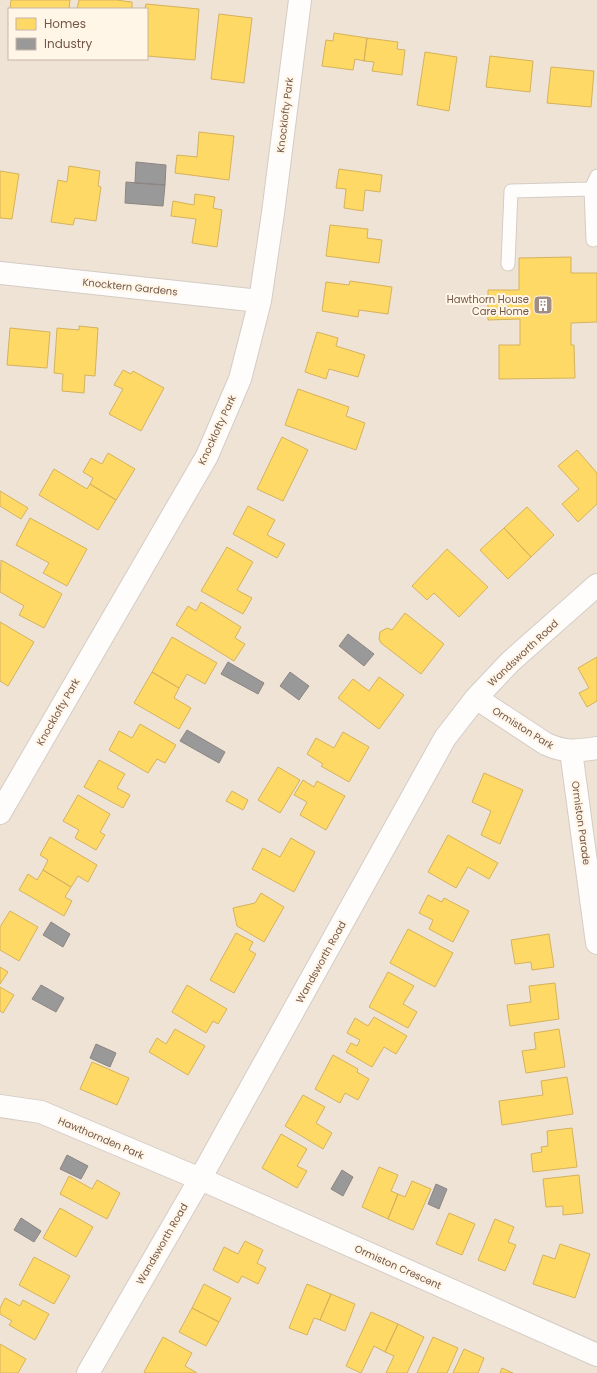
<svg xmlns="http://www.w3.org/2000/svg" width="597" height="1373" viewBox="0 0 597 1373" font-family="Poppins,sans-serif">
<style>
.residential{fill:#efe3d5;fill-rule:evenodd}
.homes{fill:#ffd966;stroke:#d5b25d}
.industry{fill:#999;stroke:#8e8581}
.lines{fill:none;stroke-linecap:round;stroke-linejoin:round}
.lane-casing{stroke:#d4ccc5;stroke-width:15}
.street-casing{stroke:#d4ccc5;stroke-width:24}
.lane{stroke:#fefdfc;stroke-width:13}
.street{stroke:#fefdfc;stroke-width:22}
.labels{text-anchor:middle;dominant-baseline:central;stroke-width:4;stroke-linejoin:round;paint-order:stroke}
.street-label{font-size:10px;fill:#735749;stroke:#fff6e8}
.poi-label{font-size:10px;fill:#735749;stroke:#fff6e8;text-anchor:end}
</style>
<rect width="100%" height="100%" fill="#f6f0e8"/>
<path class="residential" d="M 0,0 L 597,0 L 597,1373 L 0,1373 ZM 9,9 L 147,9 L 147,59 L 9,59 Z"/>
<path class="homes" d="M 11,0 L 70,0 L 69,9 L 10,9 Z
M 79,0 L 116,0 L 132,2 L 132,9 L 77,9 Z
M 146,4 L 199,9 L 195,60 L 147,56 L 147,9 L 145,9 Z
M 219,14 L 252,18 L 244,83 L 211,79 Z
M 334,33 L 367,38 L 364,61 L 355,59 L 353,70 L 322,66 L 326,40 L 333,41 Z
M 367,38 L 398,42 L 397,49 L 405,50 L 402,75 L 372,71 L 374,62 L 364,61 Z
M 425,52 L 457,57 L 449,111 L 417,105 Z
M 490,56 L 533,61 L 530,92 L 486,87 Z
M 551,67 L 594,71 L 591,107 L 547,103 Z
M 199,132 L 234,136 L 229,180 L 175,173 L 177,155 L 197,157 Z
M 69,166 L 100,171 L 98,186 L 101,187 L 96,221 L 75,218 L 73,225 L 51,222 L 58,180 L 67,182 Z
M 339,169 L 382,175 L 380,192 L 365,190 L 363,211 L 344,208 L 346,189 L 336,188 Z
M 0,171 L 19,174 L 12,219 L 0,218 Z
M 195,194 L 215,197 L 213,208 L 222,210 L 217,247 L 192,243 L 196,219 L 171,216 L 173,201 L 194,205 Z
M 330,225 L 368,229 L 367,238 L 382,240 L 379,263 L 326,256 Z
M 571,257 L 571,273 L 597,273 L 597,322 L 571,323 L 571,345 L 574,345 L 575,378 L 499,379 L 499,345 L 520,345 L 520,319 L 488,320 L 488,290 L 519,290 L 519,258 Z
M 350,281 L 392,287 L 388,314 L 359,310 L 358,317 L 322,311 L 326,282 L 349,285 Z
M 79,326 L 98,328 L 95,376 L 85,375 L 84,393 L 62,391 L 63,374 L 54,373 L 57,328 L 79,330 Z
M 10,328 L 50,332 L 47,368 L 7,365 Z
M 317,332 L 338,338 L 336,346 L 365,355 L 358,377 L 329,369 L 326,379 L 305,372 Z
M 123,370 L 131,374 L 133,371 L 164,388 L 141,431 L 109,414 L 123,389 L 114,385 Z
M 298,389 L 349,407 L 346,416 L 365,423 L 356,450 L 285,425 Z
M 282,437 L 308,450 L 283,501 L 257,489 Z
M 577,450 L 597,473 L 597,504 L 578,522 L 562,504 L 579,489 L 558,466 Z
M 108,453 L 135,469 L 116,500 L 90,484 L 93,478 L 83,472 L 91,458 L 102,464 Z
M 54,469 L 87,489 L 90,484 L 116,500 L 98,530 L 39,495 Z
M 0,491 L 28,508 L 21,519 L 0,506 Z
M 248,506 L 275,520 L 267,535 L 285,544 L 277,558 L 233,534 Z
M 527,507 L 554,535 L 531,557 L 504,528 Z
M 30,518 L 87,549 L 67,586 L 43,573 L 49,563 L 16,545 Z
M 504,528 L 531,557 L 508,579 L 480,550 Z
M 227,547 L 253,562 L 237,590 L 252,598 L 243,614 L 201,591 Z
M 447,549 L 488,587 L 459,617 L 434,593 L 427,600 L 412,586 Z
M 1,560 L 62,594 L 44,628 L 19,615 L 24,606 L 0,592 Z
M 201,602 L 241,627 L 235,638 L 245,644 L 234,661 L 176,625 L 188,606 L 196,611 Z
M 405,613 L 444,644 L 421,674 L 381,643 L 379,639 L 380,632 L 387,628 L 392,630 Z
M 0,622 L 34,642 L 8,686 L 0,681 Z
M 172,637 L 217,663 L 205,684 L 187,674 L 179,688 L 152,672 Z
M 597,657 L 597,701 L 587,707 L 579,693 L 589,688 L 578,668 Z
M 152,672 L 179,688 L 174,698 L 191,708 L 179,729 L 134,703 Z
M 379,677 L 404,695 L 379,729 L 338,698 L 353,679 L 369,691 Z
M 140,724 L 176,745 L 165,763 L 157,759 L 148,773 L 109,750 L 119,731 L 132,738 Z
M 343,732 L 369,747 L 349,782 L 321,766 L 323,764 L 307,754 L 316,738 L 334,748 Z
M 99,760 L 125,774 L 117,788 L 130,795 L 123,808 L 84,787 Z
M 278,767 L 300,780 L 280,813 L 258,800 Z
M 484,773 L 523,790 L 500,844 L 481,835 L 491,811 L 472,802 Z
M 303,780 L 314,787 L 317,781 L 345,796 L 326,830 L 300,815 L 307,802 L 294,795 Z
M 232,791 L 248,800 L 243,810 L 226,801 Z
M 78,795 L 110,814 L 100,832 L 105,835 L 96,850 L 75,838 L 79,830 L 63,821 Z
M 448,835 L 498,863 L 489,879 L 468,867 L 456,888 L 428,872 Z
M 50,837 L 97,865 L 88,882 L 78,876 L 71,887 L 43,870 L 48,860 L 40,855 Z
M 291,838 L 315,852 L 294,892 L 252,869 L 263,848 L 280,857 Z
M 43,870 L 71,887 L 65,897 L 72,901 L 64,916 L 19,890 L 28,874 L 37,880 Z
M 261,893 L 284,907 L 264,942 L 237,926 L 233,908 L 255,903 Z
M 428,895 L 442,902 L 444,898 L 469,911 L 453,942 L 429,929 L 433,920 L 419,913 Z
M 10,911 L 38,927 L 19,961 L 0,950 L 0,927 Z
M 408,929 L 453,953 L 435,987 L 390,963 Z
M 236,933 L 253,942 L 249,950 L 256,954 L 234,993 L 210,980 Z
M 549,934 L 554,967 L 532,970 L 531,962 L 515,964 L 511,940 Z
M 0,967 L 8,972 L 0,984 Z
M 388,972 L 414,986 L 403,1004 L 417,1012 L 408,1028 L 369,1007 Z
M 555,983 L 559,1019 L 510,1026 L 507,1005 L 531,1002 L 529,986 Z
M 187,985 L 227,1009 L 218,1024 L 213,1021 L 206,1033 L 172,1012 Z
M 0,987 L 14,995 L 3,1013 L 0,1011 Z
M 374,1017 L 407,1036 L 396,1054 L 384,1047 L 372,1067 L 346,1052 L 351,1043 L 357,1046 L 360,1040 L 347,1033 L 355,1018 L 368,1026 Z
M 175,1029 L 205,1046 L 188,1075 L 149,1052 L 157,1038 L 166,1044 Z
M 559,1029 L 565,1067 L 526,1073 L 522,1051 L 536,1049 L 534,1033 Z
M 333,1055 L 358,1069 L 357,1072 L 369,1079 L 358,1100 L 345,1093 L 340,1103 L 315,1089 Z
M 92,1062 L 129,1078 L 117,1105 L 80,1089 Z
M 567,1077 L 573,1114 L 502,1125 L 499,1101 L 543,1095 L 541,1081 Z
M 303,1095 L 325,1107 L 316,1123 L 332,1133 L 323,1149 L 285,1126 Z
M 572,1128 L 577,1167 L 533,1172 L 531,1154 L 542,1152 L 541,1147 L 548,1146 L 547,1131 Z
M 281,1134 L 307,1149 L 297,1166 L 307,1171 L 297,1188 L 262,1168 Z
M 379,1167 L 398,1175 L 391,1191 L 398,1194 L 388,1219 L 362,1207 Z
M 579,1175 L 583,1213 L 563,1215 L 563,1206 L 546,1207 L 543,1179 Z
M 69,1176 L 92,1189 L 97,1180 L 120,1193 L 107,1219 L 60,1194 Z
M 412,1181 L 431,1189 L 413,1230 L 388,1219 L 398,1194 L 405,1197 Z
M 60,1208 L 93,1227 L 76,1257 L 43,1238 Z
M 449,1213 L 475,1224 L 462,1255 L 436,1244 Z
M 495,1219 L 514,1227 L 508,1242 L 516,1245 L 505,1271 L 478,1260 Z
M 245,1241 L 263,1250 L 257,1263 L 266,1268 L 258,1284 L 242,1276 L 238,1283 L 213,1270 L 224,1247 L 238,1254 Z
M 560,1244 L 590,1254 L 575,1298 L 533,1284 L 543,1255 L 555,1259 Z
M 34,1257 L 70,1276 L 54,1304 L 19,1285 Z
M 204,1284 L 231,1298 L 219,1322 L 192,1308 Z
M 307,1284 L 331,1294 L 320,1320 L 314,1318 L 307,1335 L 289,1328 Z
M 331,1294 L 355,1304 L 345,1331 L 320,1320 Z
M 5,1298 L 20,1306 L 23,1300 L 49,1314 L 35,1340 L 9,1325 L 12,1321 L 0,1314 L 0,1308 Z
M 192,1308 L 219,1322 L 206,1346 L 179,1332 Z
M 371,1312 L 398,1324 L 385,1352 L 374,1346 L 361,1373 L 346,1366 Z
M 398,1324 L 424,1337 L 407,1373 L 386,1373 L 394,1356 L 385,1352 Z
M 163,1337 L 192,1353 L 185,1366 L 197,1373 L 146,1373 L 144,1372 Z
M 433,1337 L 458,1348 L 447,1373 L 417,1373 Z
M 0,1344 L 26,1359 L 18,1373 L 0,1373 Z
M 464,1349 L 484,1358 L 478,1373 L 453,1373 Z
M 502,1368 L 513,1373 L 500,1373 Z"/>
<path class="industry" d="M 136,162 L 166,165 L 165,185 L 135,183 Z
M 126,182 L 165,185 L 163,206 L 125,203 Z
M 348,634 L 374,654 L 364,666 L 339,646 Z
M 228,662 L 264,683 L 258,694 L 221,674 Z
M 290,672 L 309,686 L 299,700 L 280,686 Z
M 187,730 L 225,752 L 219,763 L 180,741 Z
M 51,922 L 70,934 L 63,947 L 43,935 Z
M 41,985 L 64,998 L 56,1012 L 32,999 Z
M 96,1044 L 116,1053 L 110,1067 L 90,1058 Z
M 67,1155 L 88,1166 L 81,1179 L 60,1169 Z
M 342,1170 L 353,1177 L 343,1196 L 331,1189 Z
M 436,1184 L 447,1189 L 439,1209 L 428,1204 Z
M 21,1218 L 41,1231 L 34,1242 L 14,1230 Z"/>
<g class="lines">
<defs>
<path id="lane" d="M 591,189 L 593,240
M 508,264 L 511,191 L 591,189 L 597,176"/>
<path id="street" d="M 0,273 L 260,301
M 476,698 L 546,744 C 566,753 577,751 597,748
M 571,751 L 597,943
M 0,813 L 207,456 L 240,379 L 260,301 L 273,213 L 300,0
M 0,1106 L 41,1112 L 212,1184 L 597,1355
M 88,1373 L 200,1179 L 445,738 L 476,698 L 510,662 L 597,585"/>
</defs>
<use href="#lane" class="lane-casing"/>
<use href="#street" class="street-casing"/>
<use href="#lane" class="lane"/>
<use href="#street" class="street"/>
</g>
<defs>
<symbol id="building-square" viewBox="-11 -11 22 22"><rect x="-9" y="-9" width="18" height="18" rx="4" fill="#a18d81" stroke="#fff6e8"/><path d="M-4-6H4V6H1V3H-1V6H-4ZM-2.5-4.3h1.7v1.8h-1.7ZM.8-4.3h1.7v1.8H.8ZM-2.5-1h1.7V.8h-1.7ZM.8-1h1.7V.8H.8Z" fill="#fff"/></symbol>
</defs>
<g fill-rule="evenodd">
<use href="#building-square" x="532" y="294" width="22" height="22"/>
</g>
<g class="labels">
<g class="street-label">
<text transform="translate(285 115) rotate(-83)">Knocklofty Park</text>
<text transform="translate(130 287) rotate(6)">Knocktern Gardens</text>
<text transform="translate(217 430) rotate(-65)">Knocklofty Park</text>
<text transform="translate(523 653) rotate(-43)">Wandsworth Road</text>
<text transform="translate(58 712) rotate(-60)">Knocklofty Park</text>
<text transform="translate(523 728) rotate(32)">Ormiston Park</text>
<text transform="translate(581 823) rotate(82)">Ormiston Parade</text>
<text transform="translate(321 962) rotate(-61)">Wandsworth Road</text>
<text transform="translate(101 1138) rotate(23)">Hawthornden Park</text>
<text transform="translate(162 1244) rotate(-60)">Wandsworth Road</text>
<text transform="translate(398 1267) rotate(24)">Ormiston Crescent</text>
</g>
<g class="poi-label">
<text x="529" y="299">Hawthorn House<tspan x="529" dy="12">Care Home</tspan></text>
</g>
</g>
<rect x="8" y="8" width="140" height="52" fill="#fff6e8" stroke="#c7b6a8"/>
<rect x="16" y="18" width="20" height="12" fill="#ffd966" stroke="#c7b6a8"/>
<text x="44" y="28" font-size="12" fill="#735749">Homes</text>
<rect x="16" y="38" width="20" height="12" fill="#999999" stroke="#c7b6a8"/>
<text x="44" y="48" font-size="12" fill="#735749">Industry</text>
</svg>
